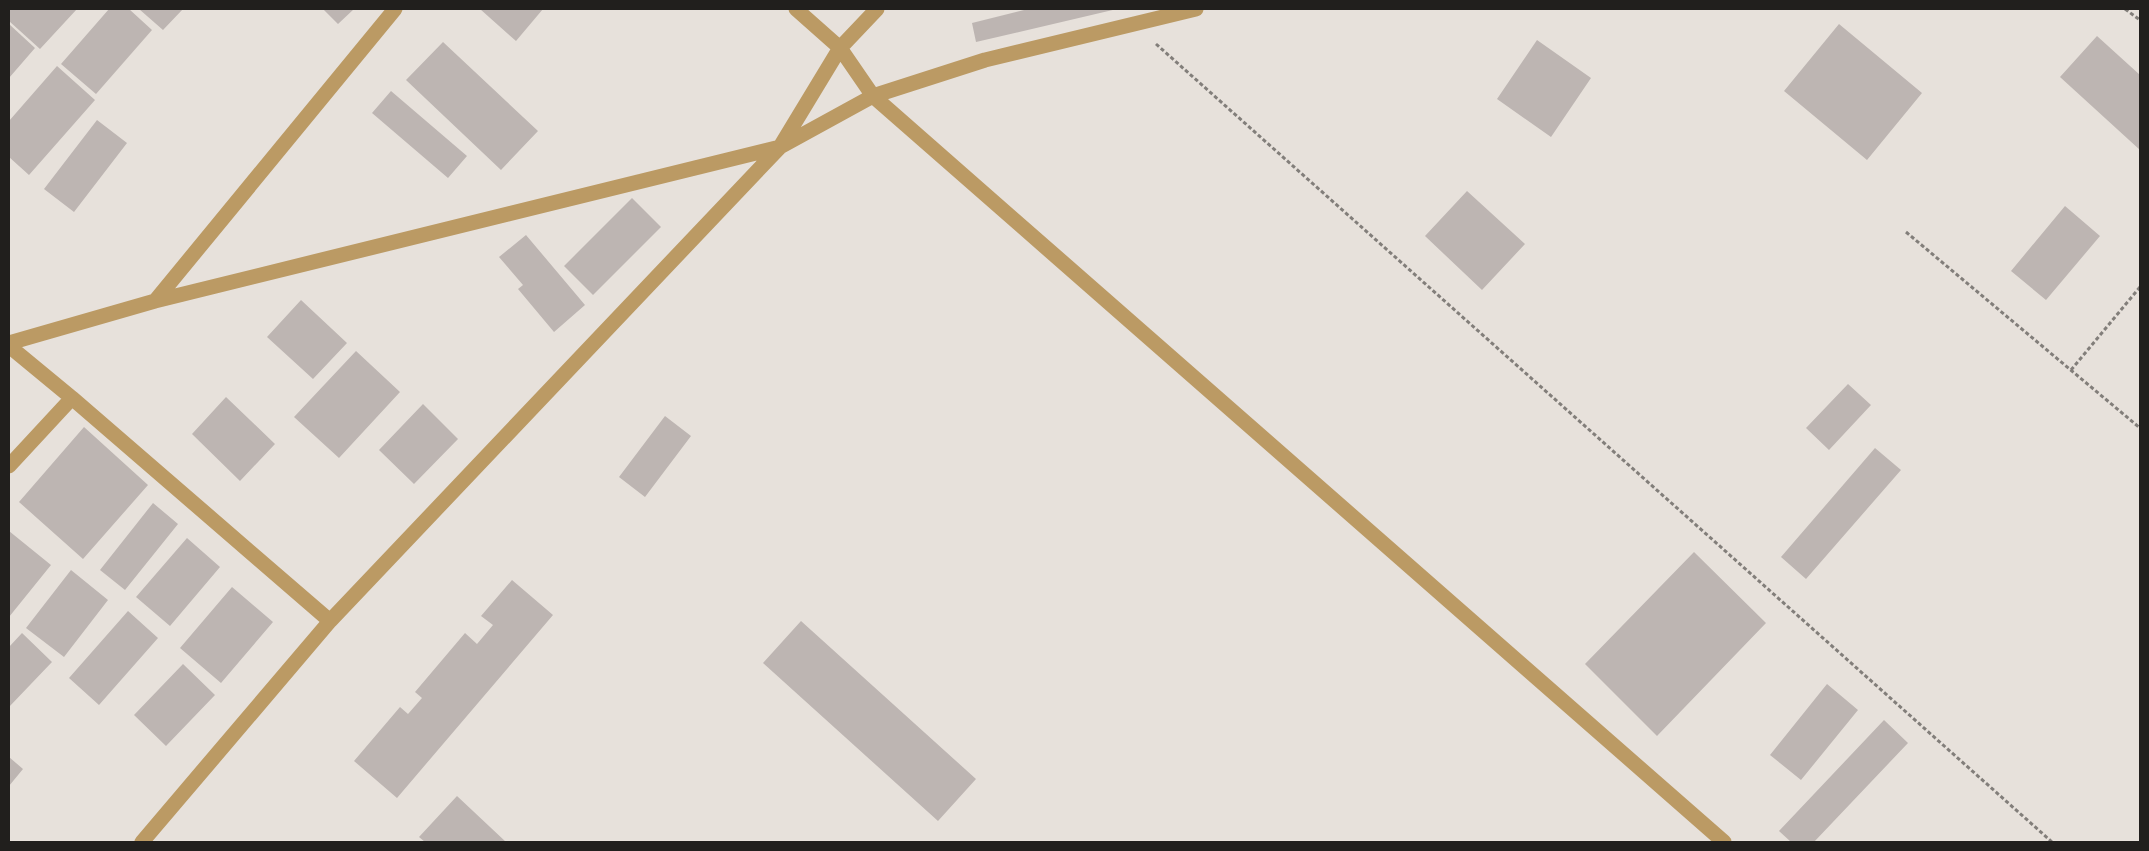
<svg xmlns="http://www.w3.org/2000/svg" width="2149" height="851" viewBox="0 0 2149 851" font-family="Merriweather,serif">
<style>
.building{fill:#bdb5b2}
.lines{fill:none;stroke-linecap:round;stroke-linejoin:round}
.path{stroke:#827e7a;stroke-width:3;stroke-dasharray:4 2.5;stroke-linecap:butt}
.minor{stroke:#bb9a64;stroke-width:15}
</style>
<rect width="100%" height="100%" fill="#e7e1db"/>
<path class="building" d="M 9,9 L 77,9 L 40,49 L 9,21 Z
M 109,9 L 129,9 L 152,30 L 96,94 L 61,64 Z
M 139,9 L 183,9 L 163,30 Z
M 323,9 L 354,9 L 338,24 Z
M 480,9 L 543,9 L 516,41 Z
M 1028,9 L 1117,9 L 976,42 L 972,23 Z
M 9,24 L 35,48 L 9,78 Z
M 1839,24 L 1922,93 L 1867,160 L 1784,91 Z
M 2097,36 L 2140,75 L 2140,150 L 2060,77 Z
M 1537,40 L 1591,78 L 1551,137 L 1497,99 Z
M 443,42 L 538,131 L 501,170 L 406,80 Z
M 57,66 L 95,100 L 29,175 L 9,157 L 9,121 Z
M 391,91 L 467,156 L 448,178 L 372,113 Z
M 97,120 L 127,143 L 74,212 L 44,189 Z
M 1467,191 L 1525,244 L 1482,290 L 1425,236 Z
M 632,198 L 661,227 L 593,295 L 564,266 Z
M 2065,206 L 2100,236 L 2046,300 L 2011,271 Z
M 526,235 L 585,305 L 554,332 L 518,289 L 523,285 L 499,257 Z
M 301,300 L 347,343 L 313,379 L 267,337 Z
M 356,351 L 400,392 L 339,458 L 294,417 Z
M 1848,384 L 1871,405 L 1829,450 L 1806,428 Z
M 226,397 L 275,444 L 240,481 L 192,434 Z
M 423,404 L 458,439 L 414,484 L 379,450 Z
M 665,416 L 691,436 L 645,497 L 619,477 Z
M 84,427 L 148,485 L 83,559 L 19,502 Z
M 1875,448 L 1901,470 L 1806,579 L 1781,557 Z
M 153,503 L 178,524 L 125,590 L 100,570 Z
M 9,531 L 51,565 L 9,617 Z
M 187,538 L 220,567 L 170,626 L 136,597 Z
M 1694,552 L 1766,623 L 1657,736 L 1585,664 Z
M 71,570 L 108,600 L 64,657 L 26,628 Z
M 512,580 L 553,615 L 397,798 L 354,761 L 400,707 L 408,714 L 422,698 L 415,692 L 465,633 L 477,644 L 493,625 L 481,616 Z
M 232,587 L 273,622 L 221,683 L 180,648 Z
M 128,611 L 158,638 L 99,705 L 69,678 Z
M 801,621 L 976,779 L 938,821 L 763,663 Z
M 22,633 L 52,662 L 9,707 L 9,647 Z
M 183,664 L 215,695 L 166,746 L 134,715 Z
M 1827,684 L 1858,710 L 1801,780 L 1770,755 Z
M 1884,720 L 1908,743 L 1814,842 L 1791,842 L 1779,831 Z
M 9,757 L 23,769 L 9,786 Z
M 457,796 L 506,842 L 425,842 L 419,837 Z"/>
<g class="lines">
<path class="path" d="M 2125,9 L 2140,20
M 1156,44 L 2052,842
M 1906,232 L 2140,428
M 2071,370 L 2140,287"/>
<path class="minor" d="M 796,9 L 840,48 L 873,96 L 1724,842
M 155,301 L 395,9
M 9,343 L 155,301 L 780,147 L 873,96 L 985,60 L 1196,9
M 9,346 L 72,398 L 330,621
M 9,466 L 72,398
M 142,842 L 330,621 L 780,147 L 840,48 L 877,9"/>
</g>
<rect width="2149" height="851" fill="none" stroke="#211f1d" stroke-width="20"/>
</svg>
